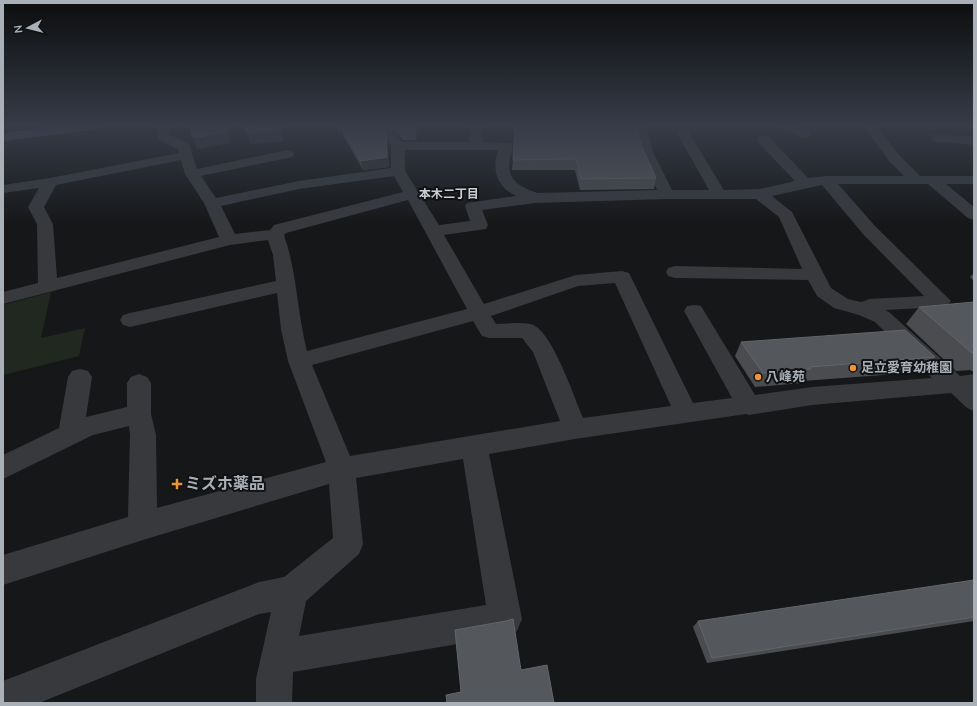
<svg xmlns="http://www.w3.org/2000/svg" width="977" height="706" viewBox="0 0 977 706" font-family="'Nunito Sans','Noto Sans JP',sans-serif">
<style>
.green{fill:#202820}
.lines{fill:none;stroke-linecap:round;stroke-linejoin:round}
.minor{fill:#37393d;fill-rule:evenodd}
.major{fill:#53575c;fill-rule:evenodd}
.wall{fill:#4a4c50}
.shaded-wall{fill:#313335}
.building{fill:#54575b;stroke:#62656a}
.poi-dot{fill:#ed9439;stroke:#111213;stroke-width:1.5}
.labels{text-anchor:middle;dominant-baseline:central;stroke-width:4;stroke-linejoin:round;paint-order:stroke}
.far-neighbourhood-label{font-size:12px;font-weight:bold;fill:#caced4;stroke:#111213}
.poi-label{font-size:13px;font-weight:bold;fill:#a9b0b8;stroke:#111213;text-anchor:start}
.near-poi-label{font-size:16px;font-weight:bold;fill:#a9b0b8;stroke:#111213;text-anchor:start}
</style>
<rect width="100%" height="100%" fill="#161718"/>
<path class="green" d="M 51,292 L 41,338 L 85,328 L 79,356 L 3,375 L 3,305 Z"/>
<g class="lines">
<path class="minor" d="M 158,126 L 170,126 L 170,135 L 189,144 L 197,169 L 287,150 L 292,151 L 294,154 L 292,157 L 287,158 L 201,176 L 216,198 L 299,181 L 391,168 L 391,146 L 377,126 L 390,126 L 402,142 L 470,142 L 470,126 L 482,126 L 482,142 L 511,143 L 513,146 C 505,174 509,183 537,193 L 657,190 L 639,152 L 635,126 L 647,126 L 653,152 L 672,190 L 709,190 L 677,133 L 679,130 L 687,130 L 689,133 L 724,190 L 760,189 L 795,181 L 758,142 L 757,139 L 758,136 L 768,136 L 808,178 L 826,176 L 904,176 L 889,161 L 864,126 L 877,126 L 899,155 L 920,176 L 974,176 L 974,184 L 946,184 L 974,207 L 974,220 L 968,218 L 928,184 L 838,184 L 875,226 L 951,301 L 948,305 L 941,307 L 885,310 L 889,312 L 960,376 L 974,374 L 974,411 C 964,408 960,400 951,393 L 812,405 L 749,415 L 746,414 L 575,439 L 489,454 L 522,619 L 517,631 L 505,636 L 293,672 L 292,703 L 256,703 L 256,679 L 271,612 L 259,614 L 39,703 L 3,703 L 3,681 L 259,582 L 284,577 L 333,538 L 329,484 L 143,540 L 3,585 L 3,555 L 128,517 L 130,435 L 129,426 L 93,435 L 3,479 L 3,455 L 59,428 L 68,377 L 72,371 L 80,369 L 88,371 L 92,377 L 86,417 L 127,407 L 127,383 L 131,377 L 139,374 L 147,377 L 151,383 L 151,414 L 156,435 L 157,508 L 326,462 L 288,361 L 281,329 L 277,293 L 130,327 L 123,325 L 120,320 L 123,315 L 130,313 L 276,281 L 273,255 L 268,240 L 230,245 L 3,304 L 3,292 L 38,283 L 37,224 L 28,207 L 39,188 L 3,193 L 3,185 L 50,178 L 179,153 L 178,149 L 159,140 L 158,137 ZM 405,150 L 498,150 C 492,170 496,186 516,196 L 467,203 L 465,206 L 470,221 L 439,225 L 405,171 ZM 181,160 L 185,174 L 204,203 L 219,237 L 57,278 L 53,224 L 44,207 L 56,185 ZM 394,176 L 403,192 L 274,225 L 270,230 L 235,234 L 221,206 L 299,189 ZM 822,185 L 863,234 L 924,296 L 870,299 L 861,302 L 848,299 L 831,288 L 792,212 L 772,196 ZM 667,199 L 756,199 L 779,217 L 802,269 L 675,266 L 668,268 L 666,272 L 668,276 L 675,278 L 808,280 L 817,296 L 834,308 L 859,315 L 875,322 L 932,378 L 812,387 L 755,395 L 701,306 L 694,305 L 687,306 L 684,311 L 732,398 L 693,403 L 629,273 L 622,271 L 576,275 L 484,304 L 444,235 L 486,229 L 488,225 L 482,210 L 535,203 ZM 408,200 L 467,309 L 307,351 C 297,312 297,272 284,235 L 286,233 ZM 615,283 L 671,406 L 583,418 C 574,397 554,337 535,326 C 527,321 505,324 496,324 L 491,316 L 578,286 ZM 473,321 L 482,336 L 489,338 L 522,338 L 533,352 L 560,421 L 350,456 L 312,365 ZM 463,459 L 486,605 L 299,636 L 306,601 L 359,554 L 363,544 L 356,478 Z
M 776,126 C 787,126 804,124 811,134 L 809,137 L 805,138 L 778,129 Z
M 938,134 L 974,137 L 974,145 L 933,141 L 932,138 L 933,135 Z"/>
<path class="major" d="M 59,126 L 99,126 L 93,130 L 3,141 L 3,133 Z"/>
</g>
<path class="wall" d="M 335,126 L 381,126 L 387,135 L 388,145 L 387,145 L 389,167 L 363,170 L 342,133 L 340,134 Z
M 391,126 L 416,126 L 417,140 L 403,140 Z
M 640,142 L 656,178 L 654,189 L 580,190 L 575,170 L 512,170 L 513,160 Z
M 974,273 L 974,281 L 970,277 Z
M 974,302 L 974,372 L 970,370 L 956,371 L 906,324 L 919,307 Z
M 741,342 L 935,357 L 923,372 L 803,381 L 802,383 L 755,387 L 735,356 Z
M 974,580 L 974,621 L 707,663 L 693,627 L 698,621 Z"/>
<path class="shaded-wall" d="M 226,126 L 231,126 L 229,143 L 197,149 L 193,138 Z
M 280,126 L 283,141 L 255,144 L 255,143 L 250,144 L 246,132 Z
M 338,126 L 341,126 L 342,133 L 340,134 Z
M 413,126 L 416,126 L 417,140 L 416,140 L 415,131 Z
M 387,135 L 388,145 L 387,145 L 389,167 L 363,170 L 361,161 Z"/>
<path class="building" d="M 189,126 L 226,126 L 226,132 L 193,138 Z
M 245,126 L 280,126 L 280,129 L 251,133 L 251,131 L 246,132 Z
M 342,126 L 381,126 L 387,135 L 386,136 L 387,157 L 361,161 Z
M 398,126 L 413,126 L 416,131 L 402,131 Z
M 515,126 L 637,126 L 640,142 L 656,178 L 581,179 L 576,159 L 513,160 Z
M 974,302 L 974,353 L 972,353 L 919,307 Z
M 905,330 L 935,357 L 810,367 L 811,369 L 763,373 L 741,342 Z
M 974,580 L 974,617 L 712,658 L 698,621 Z
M 513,619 L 521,670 L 547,665 L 554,703 L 447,703 L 446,695 L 461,692 L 455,630 L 506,621 Z"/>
<linearGradient id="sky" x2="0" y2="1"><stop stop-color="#0c0d0d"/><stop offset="0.56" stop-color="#363c48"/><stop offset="1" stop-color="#363c48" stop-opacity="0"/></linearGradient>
<rect width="977" height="225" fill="url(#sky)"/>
<g class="poi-dot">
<circle cx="853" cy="368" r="4"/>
<circle cx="758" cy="377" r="4"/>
<path d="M175 478h4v4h4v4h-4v4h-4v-4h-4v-4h4z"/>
</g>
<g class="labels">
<g class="far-neighbourhood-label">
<text x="449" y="194">本木二丁目</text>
</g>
<g class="poi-label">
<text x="861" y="368">足立愛育幼稚園</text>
<text x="766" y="377">八峰苑</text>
</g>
<g class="near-poi-label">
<text x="185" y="484">ミズホ薬品</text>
</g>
</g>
<rect width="977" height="706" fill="none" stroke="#a9b0b8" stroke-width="8"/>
<g transform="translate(28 28) rotate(263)" stroke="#111213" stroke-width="3" paint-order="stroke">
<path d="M0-3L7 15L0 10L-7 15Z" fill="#a9b0b8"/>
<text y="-6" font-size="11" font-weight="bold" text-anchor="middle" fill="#a9b0b8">N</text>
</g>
</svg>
